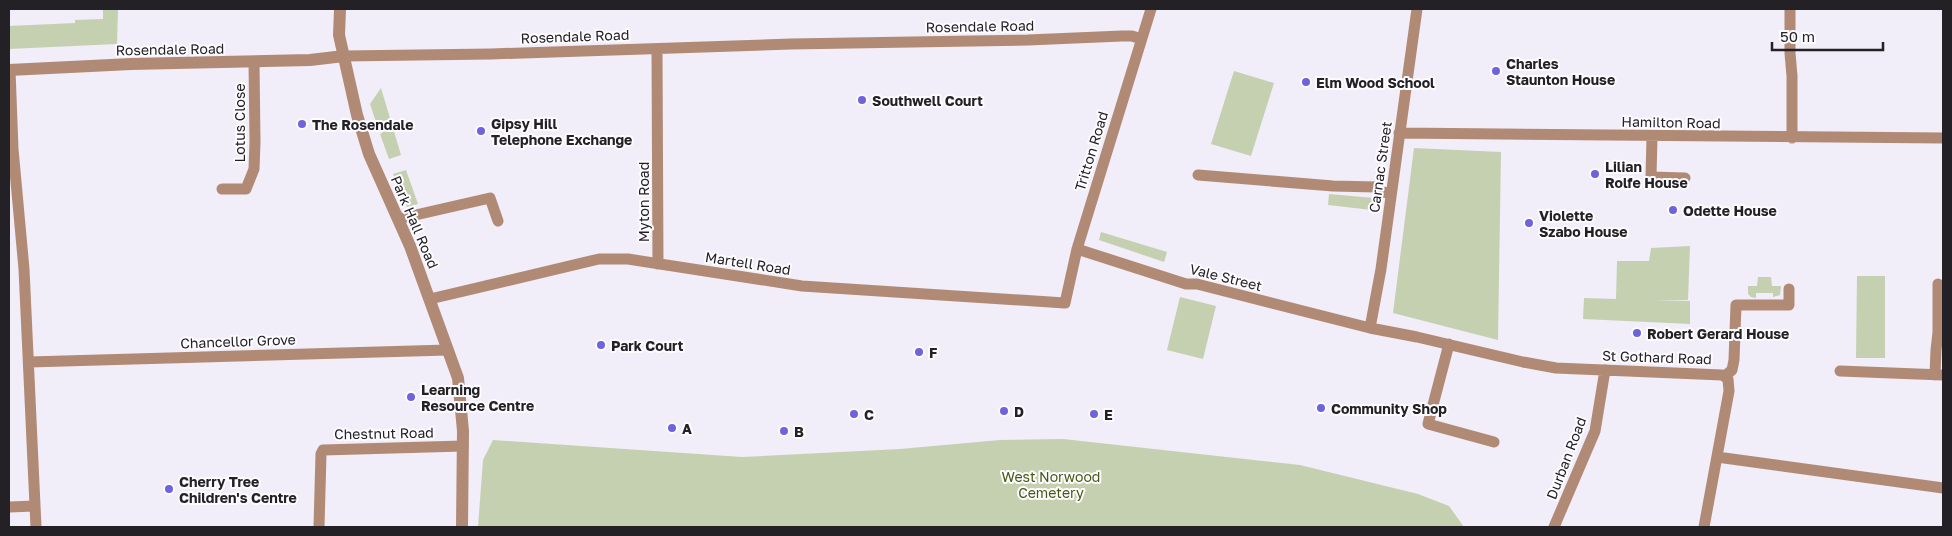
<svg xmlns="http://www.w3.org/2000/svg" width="1952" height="536" viewBox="0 0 1952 536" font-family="'Golos Text',sans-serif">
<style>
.green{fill:#c5d0b1}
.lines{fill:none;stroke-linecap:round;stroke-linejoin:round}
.minor{stroke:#b18a75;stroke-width:11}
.tertiary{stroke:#b18a75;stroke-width:12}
.poi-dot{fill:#6e62dd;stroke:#fdfcff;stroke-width:2}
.labels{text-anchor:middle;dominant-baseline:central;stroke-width:4;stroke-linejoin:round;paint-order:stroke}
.street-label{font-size:14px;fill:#232126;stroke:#fdfcff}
.poi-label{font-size:14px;font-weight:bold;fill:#232126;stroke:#fdfcff;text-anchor:start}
.park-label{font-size:14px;fill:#475a14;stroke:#fdfcff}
</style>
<rect width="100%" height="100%" fill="#f1edf9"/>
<path class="green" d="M 103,9 L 118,9 L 117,44 L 9,49 L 9,26 L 75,23 L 75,20 L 103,19 Z
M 1234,71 L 1274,83 L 1251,156 L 1211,144 Z
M 381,88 L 401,155 L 389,159 L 380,134 L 382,133 L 381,128 L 378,128 L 370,104 Z
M 1414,148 L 1501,152 L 1498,340 L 1393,313 Z
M 406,170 L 418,204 L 407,207 L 393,174 Z
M 1329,194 L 1374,198 L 1372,210 L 1328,205 Z
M 1101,232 L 1167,252 L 1164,262 L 1099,240 Z
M 1690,246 L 1688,300 L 1654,300 L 1690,301 L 1690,324 L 1583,319 L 1584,298 L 1616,299 L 1617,261 L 1649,261 L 1651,248 Z
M 1857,276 L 1885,276 L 1885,358 L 1856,358 Z
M 1758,277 L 1771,277 L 1772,286 L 1781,286 L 1780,295 L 1773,297 L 1773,293 L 1756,293 L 1756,298 L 1751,297 L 1748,294 L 1748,286 L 1757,286 Z
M 1180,297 L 1216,306 L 1203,359 L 1167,350 Z
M 1063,439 L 1300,465 L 1418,494 L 1449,506 L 1464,527 L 478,527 L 483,460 L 493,440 L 742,457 L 900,449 L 1000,440 Z"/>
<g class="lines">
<path class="minor" d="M 1790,9 L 1790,53 L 1792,76 L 1792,138
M 657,50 L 658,264
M 344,56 L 491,54 L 791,44 L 1028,40 L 1122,36 L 1132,36 L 1141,39
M 10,70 L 13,149 L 24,269 L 36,527
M 1399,133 L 1943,138
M 1652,137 L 1651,177 L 1685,178
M 1198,175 L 1333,186 L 1376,187 L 1381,192 L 1391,193
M 222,189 L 246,189 L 254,169 L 255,142 L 254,62
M 398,219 L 490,198 L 498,221
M 1077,249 L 1186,284 L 1197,284 L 1370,328 L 1417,337 L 1523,362 L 1556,368 L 1722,375 L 1728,379 L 1729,391 L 1704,527
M 430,299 L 599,259 L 628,259 L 802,286 L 1065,303 L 1077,249 L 1151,9
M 1370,328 L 1381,269 L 1417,9
M 1449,344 L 1428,424 L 1494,442
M 29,362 L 448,350
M 1840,371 L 1943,375
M 1935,375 L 1936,350 L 1938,332 L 1938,284
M 1725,376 L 1732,370 L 1734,360 L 1736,305 L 1789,305 L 1789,289
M 1717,457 L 1943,488
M 9,507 L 35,506
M 319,527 L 321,454 L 323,450 L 463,446
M 1554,527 L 1595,431 L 1605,370"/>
<path class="tertiary" d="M 340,9 L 339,35 L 357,115 L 369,154 L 410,246 L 458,378 L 463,431 L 462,527
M 9,70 L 131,64 L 310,60 L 344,56"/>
</g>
<g class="poi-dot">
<circle cx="1496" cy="71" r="5"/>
<circle cx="1306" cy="82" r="5"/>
<circle cx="862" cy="100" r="5"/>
<circle cx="302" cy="124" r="5"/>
<circle cx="481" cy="131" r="5"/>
<circle cx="1595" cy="174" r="5"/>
<circle cx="1673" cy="210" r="5"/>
<circle cx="1529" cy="223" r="5"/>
<circle cx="1637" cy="333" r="5"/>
<circle cx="601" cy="345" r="5"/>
<circle cx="919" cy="352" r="5"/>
<circle cx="411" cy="397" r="5"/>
<circle cx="1321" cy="408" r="5"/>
<circle cx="1004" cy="411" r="5"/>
<circle cx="854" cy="414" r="5"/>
<circle cx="1094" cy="414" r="5"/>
<circle cx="672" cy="428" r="5"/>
<circle cx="784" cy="431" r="5"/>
<circle cx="169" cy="489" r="5"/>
</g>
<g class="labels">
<g class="street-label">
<text transform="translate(980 26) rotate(-1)">Rosendale Road</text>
<text transform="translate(575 36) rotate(-2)">Rosendale Road</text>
<text transform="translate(170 49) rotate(-1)">Rosendale Road</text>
<text transform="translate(1671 122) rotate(1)">Hamilton Road</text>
<text transform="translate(239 123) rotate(-90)">Lotus Close</text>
<text transform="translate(1091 151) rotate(-73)">Tritton Road</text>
<text transform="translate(1380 167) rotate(-82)">Carnac Street</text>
<text transform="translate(643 202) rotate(-90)">Myton Road</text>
<text transform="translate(415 222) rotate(67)">Park Hall Road</text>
<text transform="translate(748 263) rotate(9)">Martell Road</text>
<text transform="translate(1226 277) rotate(14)">Vale Street</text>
<text transform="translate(238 341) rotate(-2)">Chancellor Grove</text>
<text transform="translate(1657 357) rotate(2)">St Gothard Road</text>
<text transform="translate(384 433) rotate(-1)">Chestnut Road</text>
<text transform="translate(1566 458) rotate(-69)">Durban Road</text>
</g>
<g class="poi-label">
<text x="1506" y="63">Charles<tspan x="1506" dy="16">Staunton House</tspan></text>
<text x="1316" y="82">Elm Wood School</text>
<text x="872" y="100">Southwell Court</text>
<text x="491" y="123">Gipsy Hill<tspan x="491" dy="16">Telephone Exchange</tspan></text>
<text x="312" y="124">The Rosendale</text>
<text x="1605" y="166">Lilian<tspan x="1605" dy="16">Rolfe House</tspan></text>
<text x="1683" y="210">Odette House</text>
<text x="1539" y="215">Violette<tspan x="1539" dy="16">Szabo House</tspan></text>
<text x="1647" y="333">Robert Gerard House</text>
<text x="611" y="345">Park Court</text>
<text x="929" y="352">F</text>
<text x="421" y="389">Learning<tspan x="421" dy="16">Resource Centre</tspan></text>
<text x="1331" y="408">Community Shop</text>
<text x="1014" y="411">D</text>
<text x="864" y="414">C</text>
<text x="1104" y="414">E</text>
<text x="682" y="428">A</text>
<text x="794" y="431">B</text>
<text x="179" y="481">Cherry Tree<tspan x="179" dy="16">Children's Centre</tspan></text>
</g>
<g class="park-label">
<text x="1051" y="476">West Norwood<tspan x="1051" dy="16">Cemetery</tspan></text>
</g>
</g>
<rect width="1952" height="536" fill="none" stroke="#232126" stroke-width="20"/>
<path d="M1772 42v8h111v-8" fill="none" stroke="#232126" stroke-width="2.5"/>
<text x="1780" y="42" font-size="15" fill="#232126" stroke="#fdfcff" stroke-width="4" paint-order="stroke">50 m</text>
</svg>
